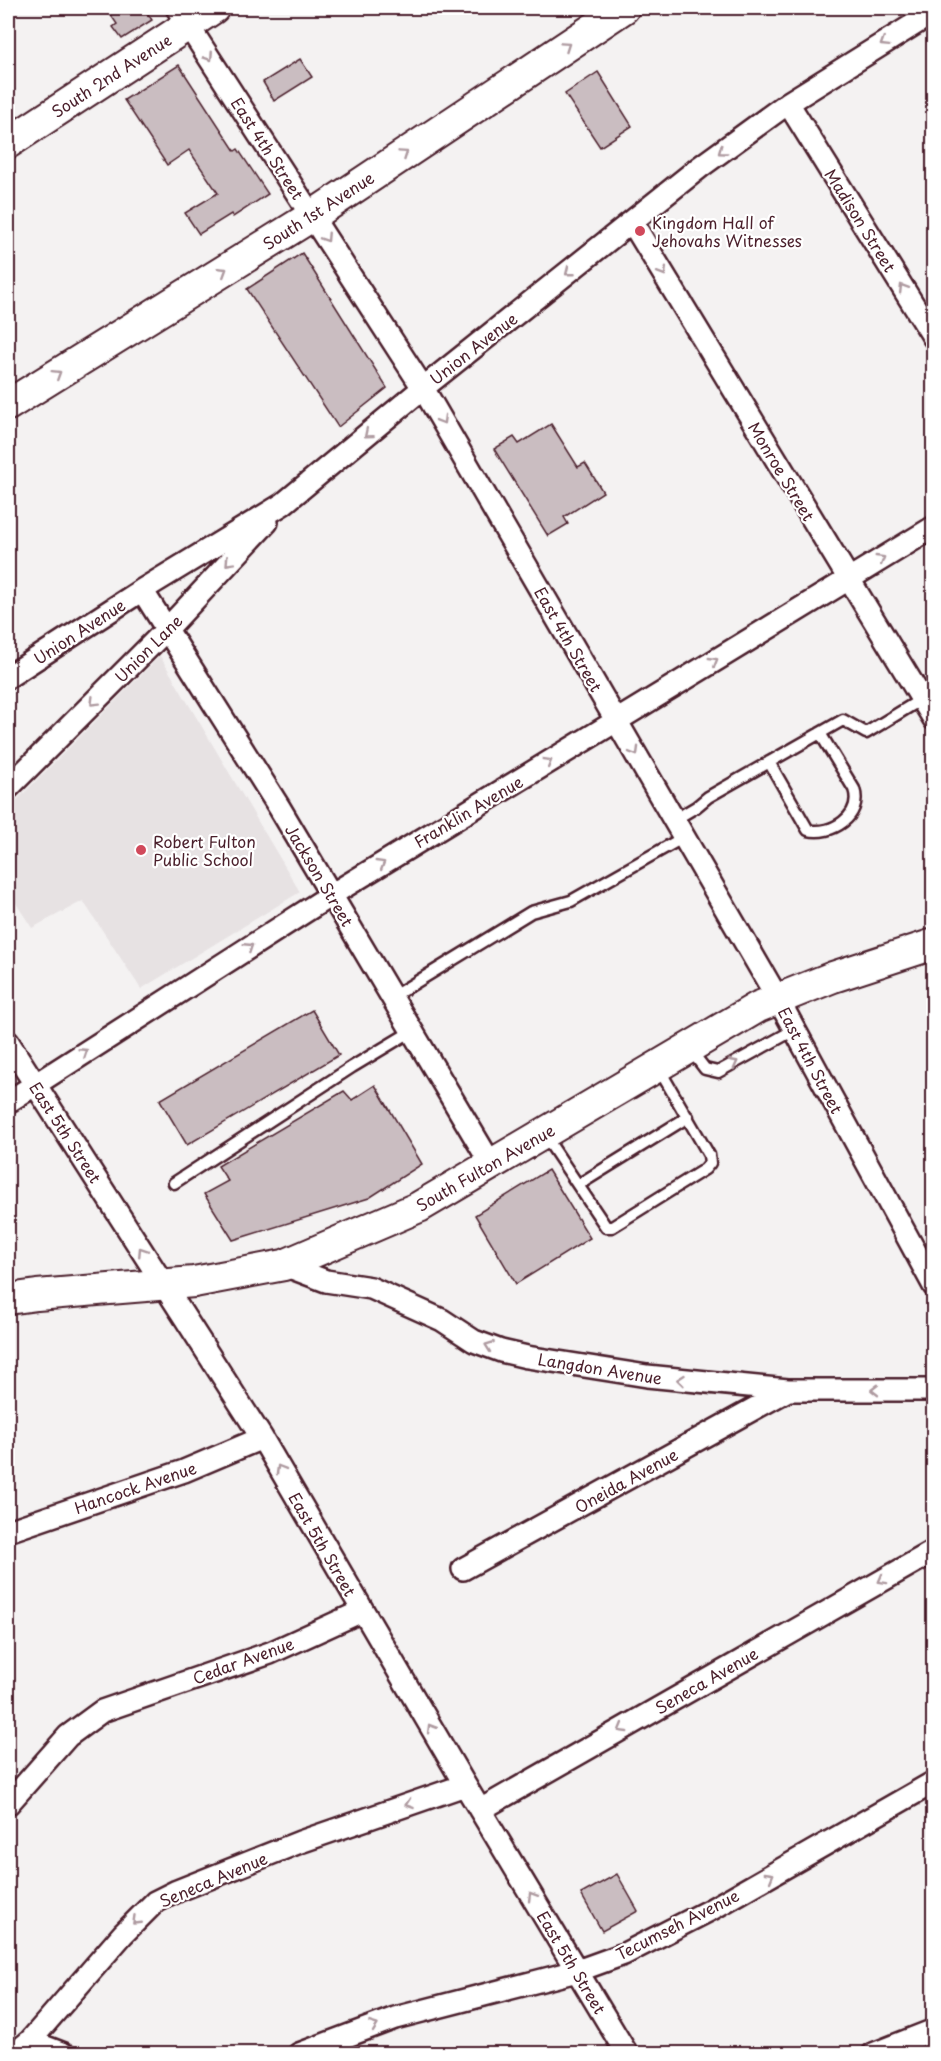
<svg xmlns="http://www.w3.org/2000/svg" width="941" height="2061" viewBox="0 0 941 2061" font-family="'Playpen Sans',sans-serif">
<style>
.built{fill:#e7e2e3}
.building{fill:#cabdc1;stroke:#4a1f2b;stroke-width:1.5}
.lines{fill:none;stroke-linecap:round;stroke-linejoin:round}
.lane-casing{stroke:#4a1f2b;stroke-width:15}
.street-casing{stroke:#4a1f2b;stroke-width:26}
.secondary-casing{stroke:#4a1f2b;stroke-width:34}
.lane{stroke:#fff;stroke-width:10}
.street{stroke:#fff;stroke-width:21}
.secondary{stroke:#fff;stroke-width:30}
.oneway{stroke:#ae9aa0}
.poi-dot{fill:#d1495b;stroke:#fff;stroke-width:2}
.labels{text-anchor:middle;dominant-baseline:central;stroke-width:4.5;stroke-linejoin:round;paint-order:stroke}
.street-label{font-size:16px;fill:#4a1f2b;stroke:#fff}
.poi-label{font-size:16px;fill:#4a1f2b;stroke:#fff;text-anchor:start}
</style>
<rect width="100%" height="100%" fill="#f4f2f2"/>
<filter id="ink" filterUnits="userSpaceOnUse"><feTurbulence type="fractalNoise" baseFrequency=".0167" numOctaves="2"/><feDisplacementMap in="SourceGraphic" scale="12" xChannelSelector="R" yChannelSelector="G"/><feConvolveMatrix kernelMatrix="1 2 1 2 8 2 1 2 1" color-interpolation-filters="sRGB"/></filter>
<g filter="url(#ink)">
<path class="built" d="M 160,656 L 300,892 L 141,989 L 83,901 L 32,928 L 8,891 L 8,809 Z"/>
<path class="building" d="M 106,8 L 144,8 L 152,20 L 122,39 L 113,27 L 117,24 Z
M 300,59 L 312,77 L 274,101 L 263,82 Z
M 179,65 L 235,151 L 238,149 L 268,194 L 233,217 L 231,214 L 199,234 L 185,213 L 218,193 L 189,150 L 167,165 L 124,100 Z
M 598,72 L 632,126 L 600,147 L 565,94 Z
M 302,253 L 387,388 L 338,427 L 247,289 Z
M 551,424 L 578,467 L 585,463 L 603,492 L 564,517 L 568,524 L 548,536 L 494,449 L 514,437 L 519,444 Z
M 312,1010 L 339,1055 L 187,1145 L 160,1100 Z
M 375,1085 L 422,1164 L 369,1198 L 233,1240 L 204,1194 L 228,1181 L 218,1166 L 344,1091 L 352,1100 Z
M 548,1170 L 590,1238 L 516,1284 L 475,1215 Z
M 617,1874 L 638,1911 L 602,1931 L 581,1894 Z"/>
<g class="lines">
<defs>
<path id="lane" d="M 769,762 L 808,830 C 831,836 863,816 854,789 L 820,733
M 674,820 L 696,807 L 708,797 L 843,720 L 866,733 L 922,699
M 392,997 L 531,912 L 571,901 L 684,837
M 689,1048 L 705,1069 L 718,1072 L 794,1030
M 545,1136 L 606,1227 L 612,1227 L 705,1169 L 710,1163 L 709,1155 L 659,1069
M 174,1183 L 352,1067 L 412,1031
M 578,1185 L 688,1117"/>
<path id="street" d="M 177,8 L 423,388 L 778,999 L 934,1286
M 788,103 L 934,338
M 632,222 L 934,719
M 142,590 L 279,807 L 491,1164
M 8,677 L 142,590 L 283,504 L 423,388 L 700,167 L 788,103 L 934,12
M 8,788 L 167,629 L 267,522
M 8,1042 L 262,1438 L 465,1785 L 627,2054
M 8,1102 L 331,895 L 934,527
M 284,1265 L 326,1281 L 371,1288 L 442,1320 L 474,1341 L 501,1351 L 527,1357 L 647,1376 L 788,1390 L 934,1390
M 8,1531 L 184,1471 L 262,1438
M 463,1569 L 788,1390
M 8,1804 L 68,1736 L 102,1711 L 270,1653 L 362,1611
M 480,1810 L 934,1551
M 30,2041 L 64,2054
M 14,2054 L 30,2041 L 123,1934 L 155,1902 L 177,1891 L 300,1842 L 465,1785
M 299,2054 L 395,2018 L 577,1971 L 624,1954 L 712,1909 L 934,1782
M 873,2054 L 934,2030"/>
<path id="secondary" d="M 8,143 L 214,8
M 8,405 L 312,216 L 624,8
M 8,1299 L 37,1295 L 194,1282 L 284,1265 L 419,1207 L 758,1007 L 833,977 L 934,944"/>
</defs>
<use href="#lane" class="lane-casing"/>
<use href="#street" class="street-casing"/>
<use href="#secondary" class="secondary-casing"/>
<use href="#lane" class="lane"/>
<use href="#street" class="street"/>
<use href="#secondary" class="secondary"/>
</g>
<defs><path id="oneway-chevron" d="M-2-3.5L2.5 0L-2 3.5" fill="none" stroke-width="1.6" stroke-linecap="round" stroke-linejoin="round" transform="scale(1.5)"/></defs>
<g class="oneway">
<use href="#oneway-chevron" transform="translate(884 43) rotate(148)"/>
<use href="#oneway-chevron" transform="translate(566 46) rotate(-34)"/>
<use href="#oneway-chevron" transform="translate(209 57) rotate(57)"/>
<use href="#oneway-chevron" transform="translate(722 151) rotate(144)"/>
<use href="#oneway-chevron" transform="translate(404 154) rotate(-34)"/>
<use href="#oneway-chevron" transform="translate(326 238) rotate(57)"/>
<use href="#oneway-chevron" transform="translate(223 271) rotate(-32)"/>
<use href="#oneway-chevron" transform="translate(569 272) rotate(142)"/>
<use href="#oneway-chevron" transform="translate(663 272) rotate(59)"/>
<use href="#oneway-chevron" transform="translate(903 288) rotate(-122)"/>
<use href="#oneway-chevron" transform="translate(57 374) rotate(-32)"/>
<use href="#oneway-chevron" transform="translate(442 420) rotate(60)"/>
<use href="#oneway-chevron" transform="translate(368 434) rotate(140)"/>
<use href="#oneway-chevron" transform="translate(881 559) rotate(-31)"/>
<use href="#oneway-chevron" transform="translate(229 562) rotate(133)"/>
<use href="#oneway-chevron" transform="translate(714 661) rotate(-31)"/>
<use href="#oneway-chevron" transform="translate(94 702) rotate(135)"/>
<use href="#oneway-chevron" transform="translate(635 752) rotate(60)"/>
<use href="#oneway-chevron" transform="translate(548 762) rotate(-31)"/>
<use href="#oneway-chevron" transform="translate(381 864) rotate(-31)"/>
<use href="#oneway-chevron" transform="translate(249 947) rotate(-33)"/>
<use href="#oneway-chevron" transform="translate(84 1052) rotate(-33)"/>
<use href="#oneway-chevron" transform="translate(734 1063) rotate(-28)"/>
<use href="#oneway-chevron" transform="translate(142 1251) rotate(-123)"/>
<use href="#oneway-chevron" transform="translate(489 1346) rotate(-160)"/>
<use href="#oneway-chevron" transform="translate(681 1380) rotate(-174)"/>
<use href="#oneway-chevron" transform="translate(875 1390) rotate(180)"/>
<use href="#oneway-chevron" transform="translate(280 1469) rotate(-120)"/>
<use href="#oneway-chevron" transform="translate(882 1580) rotate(151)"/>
<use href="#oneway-chevron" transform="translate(431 1728) rotate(-121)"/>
<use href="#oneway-chevron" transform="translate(622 1729) rotate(150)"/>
<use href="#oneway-chevron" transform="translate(409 1804) rotate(161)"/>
<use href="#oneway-chevron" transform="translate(770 1876) rotate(-30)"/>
<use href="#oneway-chevron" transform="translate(532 1896) rotate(-121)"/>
<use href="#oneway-chevron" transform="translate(136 1921) rotate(136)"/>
<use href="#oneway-chevron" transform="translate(374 2026) rotate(-20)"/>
</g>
</g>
<g class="poi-dot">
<circle cx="640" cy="231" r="6"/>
<circle cx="141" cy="850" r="6"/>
</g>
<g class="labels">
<g class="street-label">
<text transform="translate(111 75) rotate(-33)">South 2nd Avenue</text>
<text transform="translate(268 148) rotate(57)">East 4th Street</text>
<text transform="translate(318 210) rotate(-33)">South 1st Avenue</text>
<text transform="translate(861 220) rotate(58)">Madison Street</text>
<text transform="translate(473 348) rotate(-38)">Union Avenue</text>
<text transform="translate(782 471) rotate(59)">Monroe Street</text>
<text transform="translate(79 631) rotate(-33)">Union Avenue</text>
<text transform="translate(569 639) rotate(60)">East 4th Street</text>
<text transform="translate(148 648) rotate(-45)">Union Lane</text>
<text transform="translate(468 811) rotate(-31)">Franklin Avenue</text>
<text transform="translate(320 875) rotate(59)">Jackson Street</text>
<text transform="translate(811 1060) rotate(62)">East 4th Street</text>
<text transform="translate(66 1132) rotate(57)">East 5th Street</text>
<text transform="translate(485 1167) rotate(-30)">South Fulton Avenue</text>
<text transform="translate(600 1368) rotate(9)">Langdon Avenue</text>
<text transform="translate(626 1480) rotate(-29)">Oneida Avenue</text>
<text transform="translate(135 1487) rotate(-19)">Hancock Avenue</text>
<text transform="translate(323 1544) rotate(60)">East 5th Street</text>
<text transform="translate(243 1660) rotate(-20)">Cedar Avenue</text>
<text transform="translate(706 1680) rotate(-30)">Seneca Avenue</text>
<text transform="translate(213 1879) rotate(-23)">Seneca Avenue</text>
<text transform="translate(677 1924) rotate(-27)">Tecumseh Avenue</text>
<text transform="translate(572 1962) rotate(59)">East 5th Street</text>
</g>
<g class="poi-label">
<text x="652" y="222">Kingdom Hall of<tspan x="652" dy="18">Jehovahs Witnesses</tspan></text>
<text x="153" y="841">Robert Fulton<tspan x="153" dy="18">Public School</tspan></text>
</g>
</g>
<rect width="941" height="2061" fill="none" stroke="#fff" stroke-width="30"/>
<rect x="15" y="15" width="911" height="2031" fill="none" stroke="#4a1f2b" stroke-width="2" filter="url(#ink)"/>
</svg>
